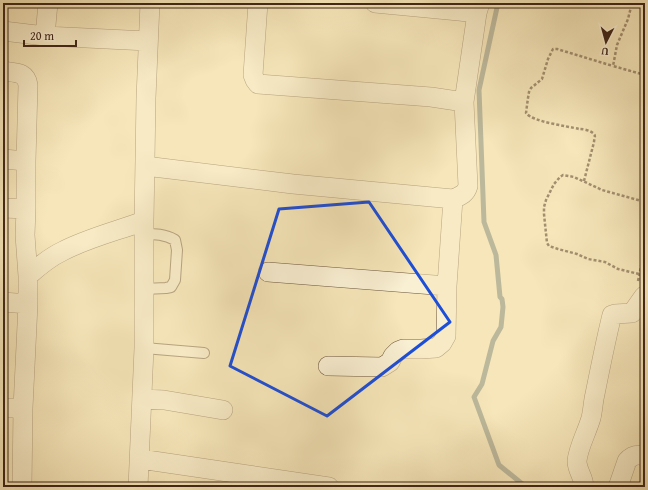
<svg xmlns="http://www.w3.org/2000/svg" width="648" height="490" viewBox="0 0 648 490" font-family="'Gentium Book Plus',serif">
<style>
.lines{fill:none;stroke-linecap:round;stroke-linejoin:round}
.stream{stroke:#778175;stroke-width:5}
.service-casing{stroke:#6d563f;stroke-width:12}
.minor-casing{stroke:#6d563f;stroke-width:20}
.path{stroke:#3f2616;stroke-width:2.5;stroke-dasharray:3 2;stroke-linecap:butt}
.service{stroke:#f9efd2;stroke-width:10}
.minor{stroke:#f9efd2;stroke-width:19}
.marked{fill:none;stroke:#1d4ed8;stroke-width:3;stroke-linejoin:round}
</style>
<rect width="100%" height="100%" fill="#f6e6b9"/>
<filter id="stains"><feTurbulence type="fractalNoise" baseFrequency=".005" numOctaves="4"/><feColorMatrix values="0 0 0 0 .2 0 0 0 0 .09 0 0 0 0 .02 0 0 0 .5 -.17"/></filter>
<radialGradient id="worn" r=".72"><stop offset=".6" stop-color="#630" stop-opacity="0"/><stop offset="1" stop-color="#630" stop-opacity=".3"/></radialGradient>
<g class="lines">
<path class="stream" d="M 498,3 L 479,90 L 484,222 L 496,255 L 500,297 L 502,299 L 503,307 L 501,327 L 493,341 L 482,384 L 474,397 L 499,465 L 526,487"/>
<defs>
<path id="service" d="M 144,289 L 166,288 L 171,287 L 175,280 L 177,250 L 175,240 C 165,234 155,234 144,234
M 144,348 L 204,353"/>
<path id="minor" d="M 258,3 L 253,75 L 255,80 L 258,84 L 431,97 L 464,102
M 375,3 L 459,11 L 477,13
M 3,31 L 45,36 L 148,41
M 45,36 L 48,3
M 3,71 C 15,73 26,71 28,85 L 26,161 L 26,209 L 25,235 L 28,276 C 38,267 50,257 63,251 C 88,238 117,231 144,221
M 3,159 L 26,161
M 145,166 L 293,184 L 453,199 C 460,196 466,194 468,186 L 464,102 L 477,13 L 480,3
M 3,208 L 26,209
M 268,272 L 447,286
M 3,302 L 28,304
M 328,366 L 382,367 L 390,362 L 393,356 L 398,351 L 403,349 L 421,349 L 436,348 L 442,343 L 446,336 L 447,286 L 453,199
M 142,399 L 164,400 L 223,410
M 3,408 L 23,408
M 140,459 L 329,487
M 22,487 L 23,408 L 28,304 L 28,276
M 138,487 L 144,348 L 144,221 L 146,98 L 150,3
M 584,487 C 584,477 577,471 577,461 C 578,448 587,432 591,418 C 593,410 593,402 595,394 C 600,369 605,344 611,319 L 612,315 L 615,314 L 632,313 L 644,296 L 645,297
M 618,487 L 627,461 C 632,455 637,454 645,456"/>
</defs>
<use href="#service" class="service-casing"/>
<use href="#minor" class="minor-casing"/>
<path class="path" d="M 625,3 L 631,7 L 628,19 L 617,45 L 613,66 L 645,75
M 584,181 L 594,142 C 594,139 596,136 594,134 C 590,130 583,129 579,129 C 567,126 533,122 526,113 L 528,98 L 529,92 L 531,88 L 542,79 L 548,59 L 553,49 L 557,49 L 613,66
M 639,274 L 618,269 L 605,262 L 588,259 L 577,254 L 558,249 L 549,246 L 547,243 L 544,214 L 544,207 L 546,200 L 554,184 L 560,177 L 563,175 L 574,177 L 598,188 L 602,190 L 645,202
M 638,281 L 645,247"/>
<use href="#service" class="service"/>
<use href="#minor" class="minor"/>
</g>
<path d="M0 0H648V490H0ZM 369,202 L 450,322 L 327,416 L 230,366 L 279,209 Z" fill="#f6e6b9" fill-opacity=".55" fill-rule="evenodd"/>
<path class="marked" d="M 369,202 L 450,322 L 327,416 L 230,366 L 279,209 Z"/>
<rect width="648" height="490" fill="none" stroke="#f6e6b9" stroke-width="16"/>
<rect x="4" y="4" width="640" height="482" fill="none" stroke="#3f2616" stroke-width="2"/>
<rect x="8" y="8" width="632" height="474" fill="none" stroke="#3f2616"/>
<g transform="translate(606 42) rotate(186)" stroke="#f9efd2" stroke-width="3" paint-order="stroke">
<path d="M0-3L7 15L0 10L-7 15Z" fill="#3f2616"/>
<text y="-6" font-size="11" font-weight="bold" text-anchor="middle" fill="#3f2616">U</text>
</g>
<path d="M24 40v6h52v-6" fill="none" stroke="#3f2616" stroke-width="2"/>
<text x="30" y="40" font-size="12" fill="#3f2616" stroke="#f9efd2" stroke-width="3" paint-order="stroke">20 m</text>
<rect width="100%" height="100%" filter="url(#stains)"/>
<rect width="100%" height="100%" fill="url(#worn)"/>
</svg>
